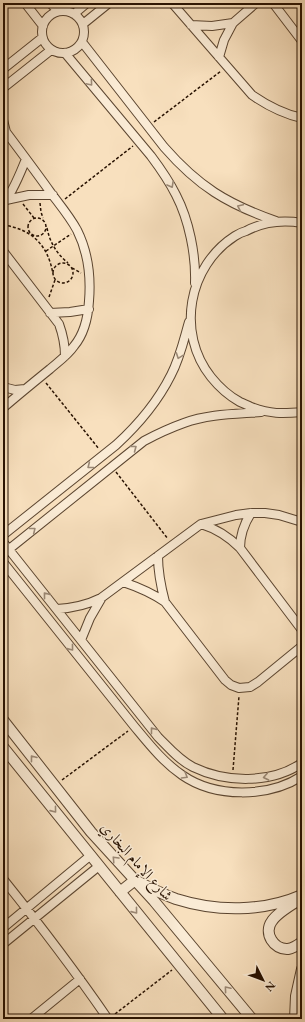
<svg xmlns="http://www.w3.org/2000/svg" width="305" height="1022" viewBox="0 0 305 1022" font-family="'EB Garamond',Amiri,serif">
<style>
.lines{fill:none;stroke-linecap:round;stroke-linejoin:round}
.minor-casing{stroke:#5b4530;stroke-width:10}
.tertiary-casing{stroke:#5b4530;stroke-width:12}
.path{stroke:#271101;stroke-width:1.5;stroke-dasharray:3 2;stroke-linecap:butt}
.minor{stroke:#faebd5;stroke-width:8}
.tertiary{stroke:#faebd5;stroke-width:10}
.oneway{stroke:#9b8976}
.labels{text-anchor:middle;dominant-baseline:central;stroke-width:3;stroke-linejoin:round;paint-order:stroke}
.street-label{font-size:15px;fill:#271101;stroke:#faebd5}
</style>
<rect width="100%" height="100%" fill="#f8e0be"/>
<filter id="stains"><feTurbulence type="fractalNoise" baseFrequency=".005" numOctaves="4"/><feColorMatrix values="0 0 0 0 .2 0 0 0 0 .09 0 0 0 0 .02 0 0 0 .5 -.17"/></filter>
<radialGradient id="worn" r=".72"><stop offset=".6" stop-color="#630" stop-opacity="0"/><stop offset="1" stop-color="#630" stop-opacity=".3"/></radialGradient>
<g class="lines">
<defs>
<path id="minor" d="M 25,3 L 43,26
M 50,3 L 58,11
M 172,3 L 252,95 C 268,106 283,114 302,118
M 273,3 L 302,41
M42 32a21 21 0 1 1 42 0a21 21 0 1 1-42 0Z
M 74,14 L 87,3
M 83,24 L 109,3
M 191,25 L 212,26 L 233,23
M 82,42 L 164,147 C 198,186 227,204 276,221
M 65,53 L 151,156 C 160,168 169,181 176,195 C 189,220 196,255 195,283
M 219,57 L 224,40 L 233,23 L 256,3
M 3,69 L 42,38
M 3,88 L 51,50
M 3,120 L 6,132
M 3,130 L 6,132 C 21,152 36,172 51,193 C 60,205 70,217 77,230 C 88,252 91,277 89,301 C 88,317 85,333 74,346 C 68,355 58,362 50,369 C 34,382 18,395 3,408
M 6,200 L 29,195 L 53,195
M 3,203 C 12,195 21,171 26,159
M 302,223 C 283,220 263,222 246,231 C 242,232 238,234 235,236 C 188,266 176,333 211,377 C 219,387 229,396 240,402 C 244,404 248,405 251,407 C 270,414 282,414 302,412
M 3,251 L 59,324 C 63,335 65,344 65,356
M 50,313 L 70,312 L 89,309
M 3,387 L 15,390 L 25,389
M 201,524 C 217,529 228,536 240,548 L 302,630
M 3,535 L 116,445 C 139,424 157,403 171,375 C 180,358 184,339 189,322
M 3,542 L 158,737 C 169,748 179,760 193,767 C 226,783 271,784 302,763
M 240,548 C 240,535 244,524 251,513
M 3,554 L 144,441 C 157,434 170,428 184,423 C 208,414 236,414 261,412
M 158,556 C 158,572 161,587 165,602
M 3,562 L 134,726 C 149,744 163,762 182,775 C 215,798 268,798 302,776
M 123,582 C 138,587 152,593 165,602 L 225,680 L 231,685 L 239,688 L 250,687 L 258,682 L 302,646
M 57,609 C 73,608 87,605 101,598 L 201,524 L 236,515 L 251,513 L 265,513 L 279,515 L 302,522
M 81,640 L 90,618 L 101,599
M 3,879 C 40,925 75,971 108,1019
M 3,928 L 91,855
M 3,944 L 99,866
M 31,1019 L 80,979"/>
<path id="tertiary" d="M 3,720 L 91,832 L 154,901 L 252,1019
M 3,747 L 223,1019
M 120,892 L 135,880 C 148,887 162,894 176,899 C 217,912 263,912 302,895
M 299,900 C 291,905 277,913 272,921 C 263,933 274,950 288,949 C 294,948 298,945 302,942
M 295,1019 L 296,996 L 302,969"/>
</defs>
<use href="#minor" class="minor-casing"/>
<use href="#tertiary" class="tertiary-casing"/>
<path class="path" d="M 154,122 L 221,71
M 65,199 L 133,146
M 40,203 L 41,212 L 43,218
M 23,204 L 34,218
M28 227a9 9 0 1 1 18 0a9 9 0 1 1-18 0Z
M 3,225 C 32,229 48,245 53,274
M 47,228 C 50,243 57,254 68,263
M 46,251 L 71,234
M53 273a10 10 0 1 1 20 0a10 10 0 1 1-20 0Z
M 72,268 L 81,273
M 49,297 L 55,280
M 46,383 L 99,449
M 116,472 L 168,539
M 233,770 L 239,696
M 62,780 L 128,731
M 115,1014 L 172,970"/>
<use href="#minor" class="minor"/>
<use href="#tertiary" class="tertiary"/>
</g>
<defs><path id="oneway-chevron" d="M-2-3.5L2.5 0L-2 3.5" fill="none" stroke-width="1.6" stroke-linecap="round" stroke-linejoin="round"/></defs>
<g class="oneway">
<use href="#oneway-chevron" transform="translate(90 83) rotate(50)"/>
<use href="#oneway-chevron" transform="translate(171 185) rotate(61)"/>
<use href="#oneway-chevron" transform="translate(240 207) rotate(-155)"/>
<use href="#oneway-chevron" transform="translate(179 356) rotate(110)"/>
<use href="#oneway-chevron" transform="translate(134 448) rotate(-37)"/>
<use href="#oneway-chevron" transform="translate(90 466) rotate(142)"/>
<use href="#oneway-chevron" transform="translate(33 530) rotate(-39)"/>
<use href="#oneway-chevron" transform="translate(46 595) rotate(-129)"/>
<use href="#oneway-chevron" transform="translate(71 648) rotate(51)"/>
<use href="#oneway-chevron" transform="translate(153 730) rotate(-128)"/>
<use href="#oneway-chevron" transform="translate(33 758) rotate(-128)"/>
<use href="#oneway-chevron" transform="translate(185 776) rotate(31)"/>
<use href="#oneway-chevron" transform="translate(266 777) rotate(169)"/>
<use href="#oneway-chevron" transform="translate(54 810) rotate(51)"/>
<use href="#oneway-chevron" transform="translate(115 859) rotate(-133)"/>
<use href="#oneway-chevron" transform="translate(135 911) rotate(51)"/>
<use href="#oneway-chevron" transform="translate(227 989) rotate(-130)"/>
</g>
<g class="labels">
<g class="street-label">
<text transform="translate(137 861) rotate(48)">شارع الإمام البخاري</text>
</g>
</g>
<rect width="305" height="1022" fill="none" stroke="#f8e0be" stroke-width="16"/>
<rect x="4" y="4" width="297" height="1014" fill="none" stroke="#271101" stroke-width="2"/>
<rect x="8" y="8" width="289" height="1006" fill="none" stroke="#271101"/>
<g transform="translate(263 980) rotate(132)" stroke="#faebd5" stroke-width="3" paint-order="stroke">
<path d="M0-3L7 15L0 10L-7 15Z" fill="#271101"/>
<text y="-6" font-size="11" font-weight="bold" text-anchor="middle" fill="#271101">N</text>
</g>
<rect width="100%" height="100%" filter="url(#stains)"/>
<rect width="100%" height="100%" fill="url(#worn)"/>
</svg>
